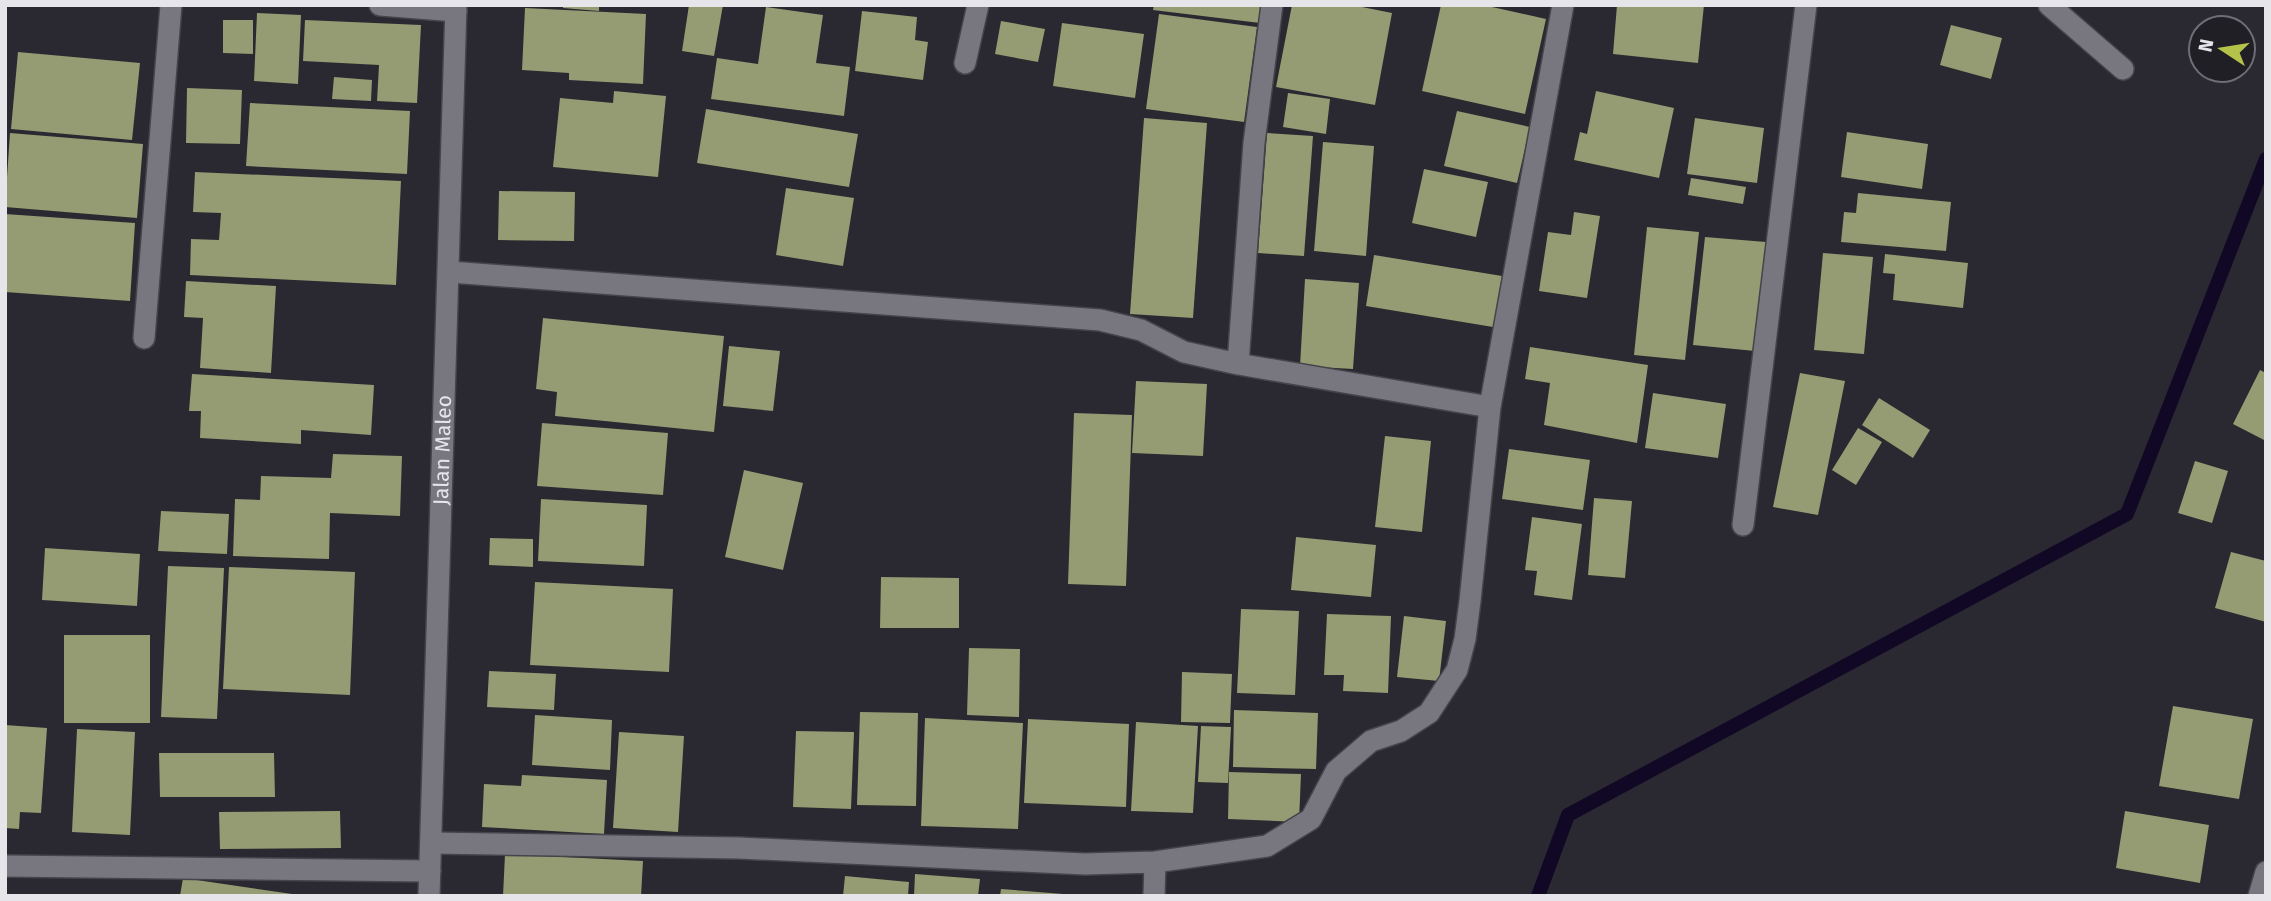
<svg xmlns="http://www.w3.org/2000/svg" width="2271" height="901" font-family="'Fira Sans',sans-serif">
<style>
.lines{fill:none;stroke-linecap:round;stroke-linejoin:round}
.stream{stroke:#110826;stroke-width:14}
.building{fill:#959b72}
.street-casing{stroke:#45444a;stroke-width:24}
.secondary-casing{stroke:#45444a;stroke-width:24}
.street{stroke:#787780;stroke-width:21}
.secondary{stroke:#787780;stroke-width:21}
.labels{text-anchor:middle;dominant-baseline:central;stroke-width:7;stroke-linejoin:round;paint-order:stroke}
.street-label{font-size:21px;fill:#e6e5ea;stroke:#201f26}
</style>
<rect width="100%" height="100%" fill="#2a2830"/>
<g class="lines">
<!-- stream -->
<path class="stream" d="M1538,896l30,-81 559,-301 139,-355"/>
</g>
<!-- building -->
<path class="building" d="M563,5h36v6l-36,-3z
M689,5h34l-9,51 -32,-5z
M1154,5h108l-2,18 -107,-13z
M1292,5h60l40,8 -17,92 -99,-18z
M1441,5h42l63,14 -21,95 -103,-23z
M1617,5h87l-6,58 -85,-9z
M766,7l57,8 -7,48 34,4 -6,49 -133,-17 6,-41 41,6z
M525,8l121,6 -3,70 -74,-4v-7l-47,-3z
M862,11l55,6 -2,23 13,2 -5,38 -68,-9z
M257,13l44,2 -3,69 -44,-3z
M1159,14l98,13 -13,95 -98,-13z
M223,20h30v34l-30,-1z
M305,20l116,5 -4,78 -40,-2 2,-36 -76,-4z
M1001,21l44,8 -7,33 -43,-8z
M1062,23l82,11 -9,64 -82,-12z
M1951,25l51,13 -11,41 -51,-14z
M18,52l122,11 -8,77 -121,-11z
M334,77l38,3 -1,21 -39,-2z
M187,88l55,2 -2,54 -54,-1z
M614,91l52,5 -8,81 -105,-10 7,-69 53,5z
M1596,91l78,17 -15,70 -85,-18 6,-28 7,2z
M1288,93l42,6 -4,35 -43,-7z
M250,103l160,8 -3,63 -161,-8z
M706,109l152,25 -9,53 -152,-24z
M1457,111l73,16 -13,56 -73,-17z
M1144,118l63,5 -14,195 -63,-4z
M1695,118l69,10 -7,55 -70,-9z
M1847,132l81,12 -6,45 -81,-12z
M10,133l133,11 -6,74 -132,-11z
M1267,133l46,3 -9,120 -46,-3z
M1323,142l51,4 -8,110 -52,-5z
M1424,169l64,13 -12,55 -64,-14z
M195,172l206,9 -5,104 -206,-10 1,-36 28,1 2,-27 -28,-1z
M1691,178l55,9 -3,17 -55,-9z
M786,188l68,10 -11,68 -67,-11z
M499,191l76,1 -1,49 -76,-1z
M1858,193l93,9 -5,49 -105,-9 3,-30 12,1z
M1574,212l26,4 -13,82 -48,-7 9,-59 23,3z
M5,214l130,9 -5,78 -125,-9z
M1647,227l52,5 -14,128 -51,-5z
M1705,237l61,5 -11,109 -62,-6z
M1823,253l50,4 -9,97 -50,-4z
M1885,254l83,9 -5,45 -70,-8 2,-26 -12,-1z
M1374,255l128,21 -9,51 -127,-21z
M1305,279l54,4 -6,86 -53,-3z
M186,281l90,5 -5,87 -71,-5 3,-50 -19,-1z
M543,318l181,18 -10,96 -159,-16 2,-24 -21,-3z
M729,346l51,5 -7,60 -50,-5z
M1530,347l118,18 -11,78 -93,-18 6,-42 -25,-4z
M2260,370l6,3v68l-33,-17z
M1800,373l45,8 -27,134 -45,-8z
M192,374l182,11 -3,50 -70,-5v14l-101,-6 1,-27h-12z
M1136,381l71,3 -4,72 -71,-3z
M1653,393l73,11 -8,54 -73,-10z
M1879,398l51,32 -17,28 -51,-33z
M1074,413l58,2 -6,171 -58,-2z
M542,423l126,10 -5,62 -126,-9z
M1858,428l24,14 -26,43 -24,-15z
M1385,436l46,5 -9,91 -47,-5z
M1509,449l81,11 -7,50 -81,-11z
M333,454l69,2 -2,60 -70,-3 -1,46 -96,-3 2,-57 25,1 1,-24 70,2z
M2195,461l33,10 -16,52 -34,-10z
M744,470l59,13 -20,87 -58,-13z
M1594,498l38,3 -7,77 -37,-3z
M541,499l106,6 -3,61 -106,-5z
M161,511l68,3 -2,40 -69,-3z
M1532,517l50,7 -10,76 -38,-5 3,-24 -12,-1z
M1296,537l80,8 -5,52 -80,-7z
M490,538l43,1v28l-44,-2z
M45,548l95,6 -3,52 -95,-6z
M2231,552l35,9v61l-51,-14z
M168,566l56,2 -7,151 -56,-2z
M229,567l126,5 -5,123 -127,-6z
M881,577l78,1v50h-79z
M535,582l138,7 -4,83 -139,-7z
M1241,609l58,2 -4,84 -58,-2z
M1327,614l64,2 -3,77 -45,-2 1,-16h-20z
M1404,616l42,5 -7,60 -42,-4z
M64,635h86v88h-86z
M969,648l51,1 -1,68 -52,-2z
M489,671l67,3 -2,36 -67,-3z
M1182,672l50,2 -2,49 -49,-1z
M2173,706l80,13 -14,80 -80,-13z
M1234,710l84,3 -2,56 -83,-2z
M860,712l58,1 -2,93 -59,-1z
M535,715l77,5 -2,50 -78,-5z
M925,718l98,5 -5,106 -97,-3z
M1028,719l101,5 -3,83 -102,-4z
M1136,722l62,4 -5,87 -62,-2z
M5,725l42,3 -6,85 -21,-1 -1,17 -14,-1z
M1201,726l30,1 -3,56 -30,-1z
M77,729l58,3 -5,103 -58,-3z
M796,731l58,1 -3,77 -58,-2z
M619,732l65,4 -6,96 -65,-4z
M159,753h115l1,44h-115z
M1229,772l72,2 -2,48 -71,-3z
M522,775l85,5 -3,54 -122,-7 2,-43 37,2z
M340,811l1,37 -121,1 -1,-37z
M2125,811l84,14 -9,58 -84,-15z
M505,854l138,7 -2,35h-138z
M915,874l65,5 -2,17h-64z
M845,876l64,6 -1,14h-65z
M183,878l109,16v2h-112z
M1001,889l62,5v2h-63z"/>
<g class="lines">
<defs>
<path id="street" d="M380,5l76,6
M2049,5l74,64
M965,63l13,-58
M450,272l650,48 41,10 43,22 54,12 252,43
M144,338l27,-333
M1238,364l16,-221 18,-138
M1743,525l63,-520
M432,843l307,5 346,16 70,-2 112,-16 44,-27 25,-48 35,-30 30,-10 28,-18 28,-43 8,-31 5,-38 20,-194 73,-402
M5,866l425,5
M1154,896l1,-34
M2259,896l7,-24"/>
<g id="secondary">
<path id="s1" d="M429,896l27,-891"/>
</g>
</defs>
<!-- street casing -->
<use href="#street" class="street-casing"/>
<!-- secondary casing -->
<use href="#secondary" class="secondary-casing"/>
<!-- street -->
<use href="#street" class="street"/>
<!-- secondary -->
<use href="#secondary" class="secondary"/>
</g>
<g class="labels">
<!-- street labels -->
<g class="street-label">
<text stroke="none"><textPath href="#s1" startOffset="446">Jalan Maleo</textPath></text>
</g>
</g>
<!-- border -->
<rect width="2271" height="901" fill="none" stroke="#e6e5ea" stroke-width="14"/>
<!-- north arrow -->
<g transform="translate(2222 49) rotate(282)"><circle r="33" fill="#201f26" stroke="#6f6e74" stroke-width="2"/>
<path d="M0-5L12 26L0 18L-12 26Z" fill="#b5c249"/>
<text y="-10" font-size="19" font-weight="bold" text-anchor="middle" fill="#e6e5ea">N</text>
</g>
</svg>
